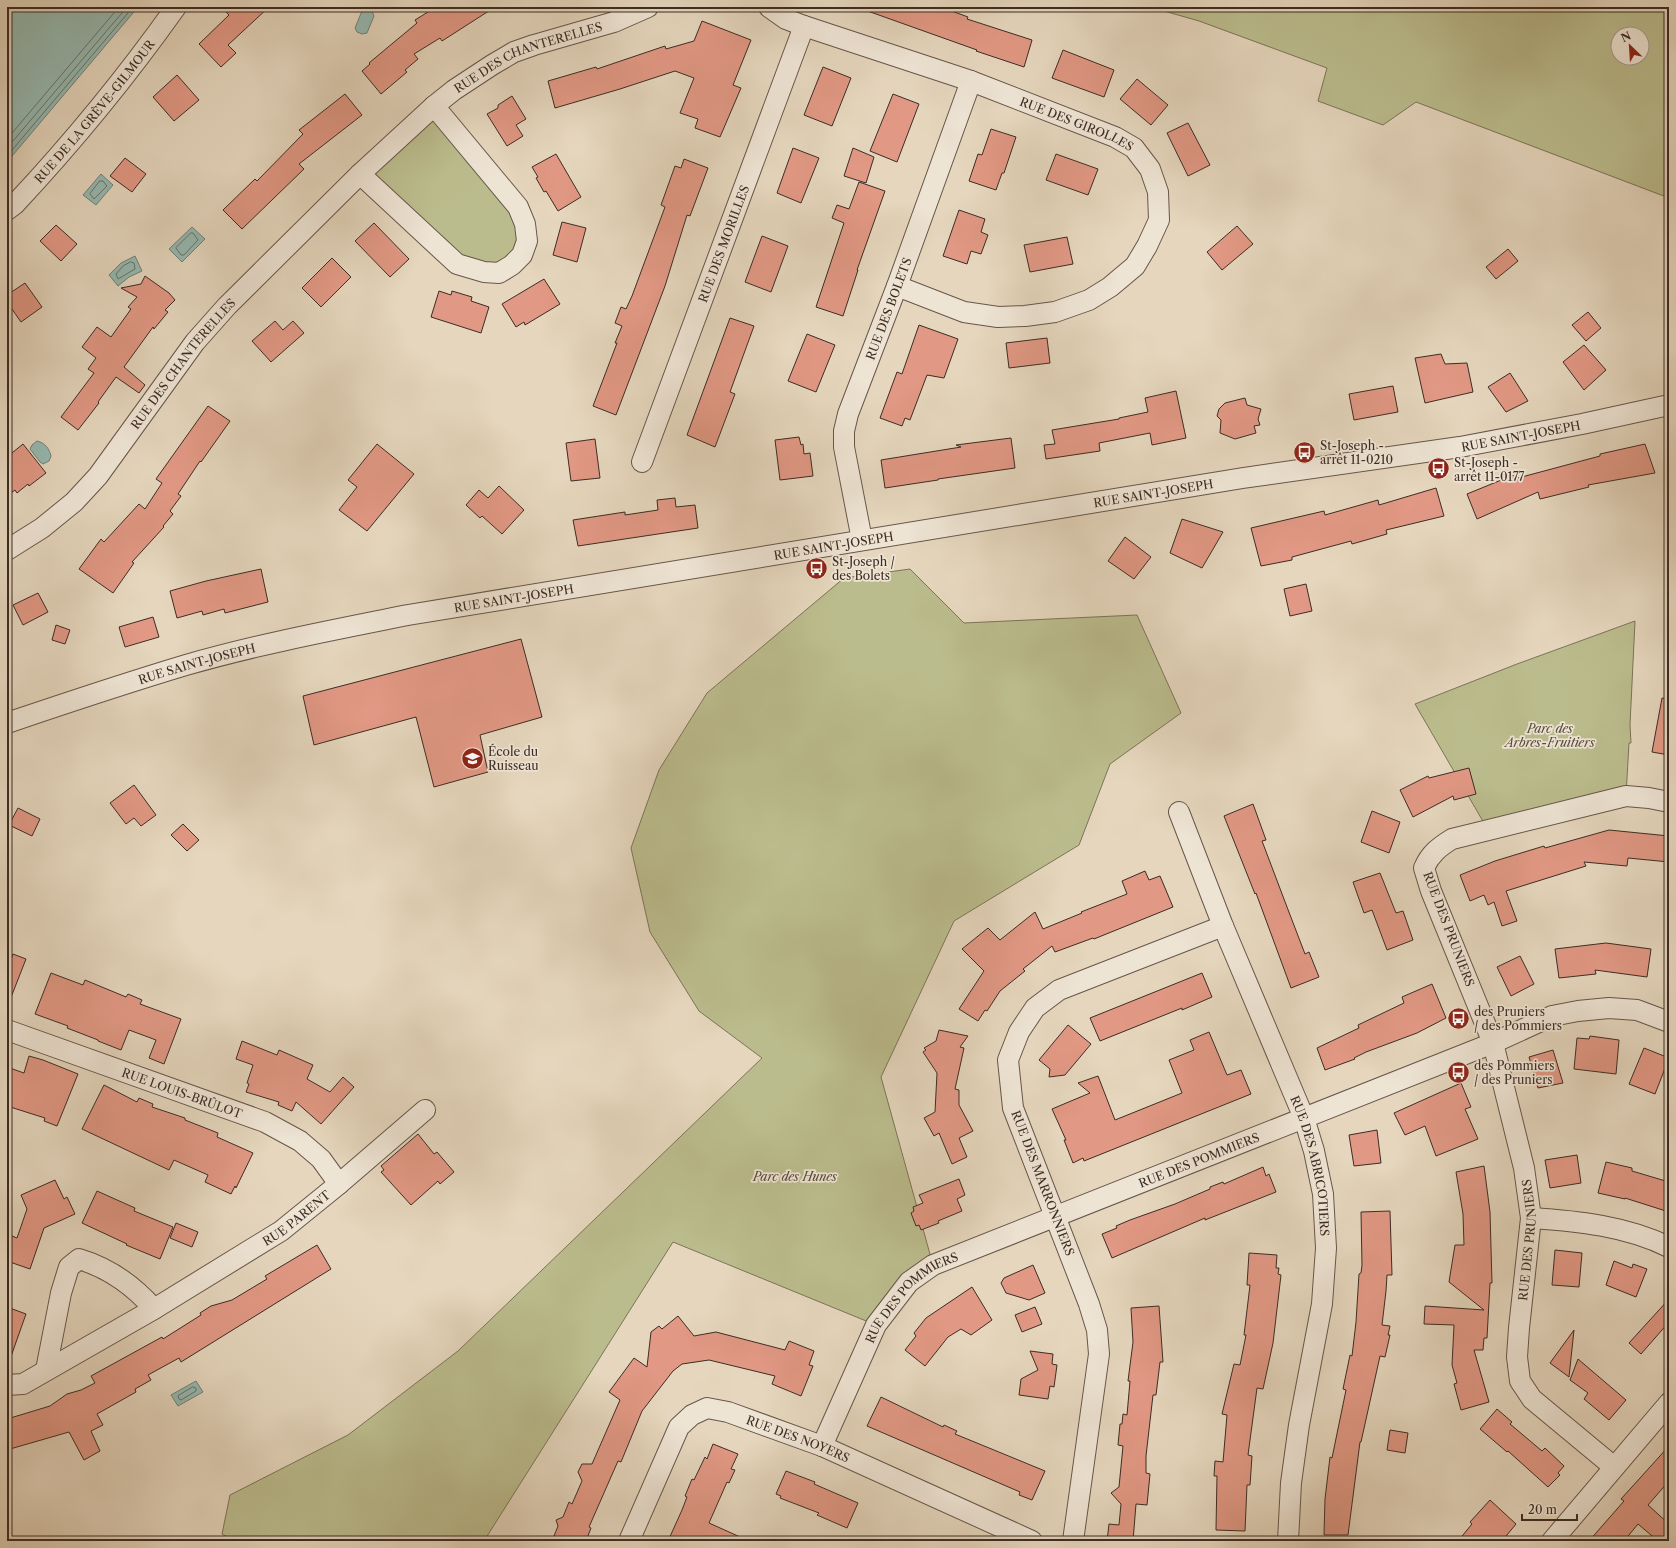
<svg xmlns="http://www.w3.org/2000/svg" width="1676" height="1548" font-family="'Libre Caslon Text',serif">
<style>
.green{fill:#bbbc8d;stroke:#7c7458;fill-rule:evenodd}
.water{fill:#96b9b1;stroke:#728179}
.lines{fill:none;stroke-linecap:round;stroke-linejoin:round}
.shore{stroke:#6a726a;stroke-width:1}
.building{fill:#e19884;stroke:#3d2c24}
.minor-casing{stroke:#67564a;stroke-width:22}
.minor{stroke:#eee4d4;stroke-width:20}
.labels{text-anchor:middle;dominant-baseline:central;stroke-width:3.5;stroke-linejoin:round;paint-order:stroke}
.street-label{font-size:12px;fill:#3d2c24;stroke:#eee4d4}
.poi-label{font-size:12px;fill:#3d2c24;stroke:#eee4d4;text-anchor:start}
.park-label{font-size:12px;font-style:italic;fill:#564939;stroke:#eee4d4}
</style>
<rect width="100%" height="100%" fill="#e5d6bd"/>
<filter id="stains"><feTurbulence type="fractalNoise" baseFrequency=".005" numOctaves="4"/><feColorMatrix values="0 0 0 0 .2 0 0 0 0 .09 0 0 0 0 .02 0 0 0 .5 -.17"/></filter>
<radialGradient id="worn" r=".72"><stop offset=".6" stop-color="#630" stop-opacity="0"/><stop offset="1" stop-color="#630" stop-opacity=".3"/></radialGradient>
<!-- green -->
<path class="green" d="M1150,7h519v191l-253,-96 -33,23 -65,-24 9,-33 -128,-47zM1618,34h24v24h-24z
M434,106l91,118 -13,41 -41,4 -111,-95z
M910,569l54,54 173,-8 44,98 -71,51 -31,81 -125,76 -73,156 52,188 -57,60 -203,-83 -189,299h-250l-12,-7 8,-39 118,-60 110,-84 304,-293 -63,-47 -49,-79 -19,-84 28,-78 48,-77 137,-115z
M1635,621l-5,104 1,18h-2l-3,53 -138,34 -73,-126 102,-40z"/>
<!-- water -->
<path class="water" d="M7,7h131l-131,155z
M367,9l5,2 2,5 -7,17 -5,1 -5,-2 -2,-4 7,-17z
M101,174l12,11 -17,20 -13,-10z
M192,227l13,12 -23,23 -13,-13z
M135,256l7,15 -13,6 -11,9 -9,-11 12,-12z
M37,441c8,2 12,7 14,15l-2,5 -6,3 -3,-2 -10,-13 2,-4z
M196,1381l7,11 -25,14 -7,-11z"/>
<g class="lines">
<!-- shore -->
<path class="shore" d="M7,139l112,-132
M7,148l120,-141
M7,156l126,-149
M100,181h3l4,5 -13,13 -4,-5z
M191,233h2l5,7 -14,15h-3l-5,-7z
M131,262l3,1 1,6 -17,10 -2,-5 7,-8z
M193,1387l3,1v3l-15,9 -2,-1 -1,-3z"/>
</g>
<!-- building -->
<path class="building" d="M221,7h48l-41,38 8,8 -15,14 -22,-23 30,-29z
M436,7h59l-53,34 -2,-3 -26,16 4,5 -13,11 2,2 -26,22 -19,-23 8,-7 -1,-1 48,-40 -2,-3z
M862,7h88l-1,3 19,7 -1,2 65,21 -8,27 -48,-16 1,-1 -115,-41z
M702,21l49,19 -18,45 8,3 -21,49 -25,-9 3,-9 -18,-6 14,-35 -19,-7 -55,18 -65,19 -7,-27 48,-14 1,2 68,-23 1,3 28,-8z
M1063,50l51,20 -10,27 -52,-19z
M823,67l28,11 -19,48 -28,-11z
M177,75l22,25 -25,21 -21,-24z
M1137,79l31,26 -17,20 -31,-26z
M345,94l17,21 -63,49 5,5 -62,60 -19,-19 32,-31 2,2 46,-47 -4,-4z
M893,94l26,10 -22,58 -27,-11z
M512,96l14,23 -10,6 7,11 -16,10 -20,-32 11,-6v-3z
M1188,123l22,42 -22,11 -21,-43z
M991,129l25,8 -12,36h-2l-6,17 -27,-9 9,-27 4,1z
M793,148l26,10 -18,45 -24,-10z
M853,148l21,9 -8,26 -22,-7z
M556,154l25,43 -23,14 -12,-20 -2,1 -8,-14 2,-1 -6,-10z
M1056,154l42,15 -10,26 -42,-15z
M125,158l21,16 -14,18 -22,-16z
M684,159l24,9 -18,48 -3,-1 -22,71 -49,129 -23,-9 24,-63h-2l7,-17 -7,-3 6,-16 5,2 6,-13 33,-89 -4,-2 14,-39 6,2z
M859,182l26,9 -28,79h1l-15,46 -27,-9 28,-84 -12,-5 5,-13 12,4z
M959,210l26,9 -4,13 7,3 -7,19 -10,-3 -4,13 -24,-8z
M562,222l24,6 -9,34 -24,-7z
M374,223l35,36 -19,18 -35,-36z
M56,225l21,19 -16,17 -21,-20z
M1237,226l16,18 -31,26 -15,-18z
M762,236l26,10 -17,46 -26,-10z
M1067,237l6,27 -43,8 -6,-27z
M1508,249l10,12 -22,18 -10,-12z
M332,258l19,19 -30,30 -19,-19z
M145,276l24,17 6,7 -10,10 3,2 -14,17 -1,-2 -29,40 21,18 -6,8 -23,-16 -18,25 1,1 -21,27 -17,-13 33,-44 -6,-4 8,-11 -14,-11 15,-20 14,10 20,-28 -3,-2 9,-10 -16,-9 20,-4z
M544,279l16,25 -35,21 -1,-3 -8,5 -14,-23z
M25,283l17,24 -21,15 -14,-20v-7z
M439,291l12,4 1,-4 20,6 -1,4 18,6 -8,26 -50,-16z
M1588,312l13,16 -15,13 -14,-16z
M730,318l24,8 -24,66 5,2 -20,53 -28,-12z
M275,321l8,9 10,-9 11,12 -33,29 -19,-21z
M919,325l39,14 -14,39 -17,-3 -17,45 -5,-2 -3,8 -22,-8 17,-46 5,2z
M807,334l28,11 -19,47 -28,-11z
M1047,338l3,25 -41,5 -3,-25z
M1584,345l22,25 -22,20 -21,-28z
M1441,354l4,10 22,-1 6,29 -48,11 -10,-45z
M1510,373l18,28 -22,11 -18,-25z
M1393,386l5,26 -44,8 -5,-26z
M1176,391l10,47 -34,7 -2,-12 -51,10 1,8 -54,8 -2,-14 11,-1 -3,-14 67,-11v-1l29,-6 -3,-14z
M1245,398l2,7 14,4 -3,10 2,6 -6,1 2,7 -21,6 -15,-6 1,-13 -4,-4 2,-7 6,-6z
M208,406l22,15 -29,41 -1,-1 -22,33 3,2 -11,15 3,3 -10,12 1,1 -32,35 2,1 -21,30 -34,-24 22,-30 3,3 35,-38 6,5 17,-26 -6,-4z
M799,437l2,8 2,-1 1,10 6,-1 3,23 -33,4 -5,-40z
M1011,438l4,30 -77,11v1l-53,8 -4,-28 80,-13 -5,-2z
M595,439l5,39 -29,3 -5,-38z
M23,444l23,29 -17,13 -1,-2 -11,9 -2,-3 -8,6v-39z
M377,444l37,30 -47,57 -28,-21 18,-23 -9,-7z
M1645,444l10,29 -67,12 1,2 -49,12 -2,-7 -61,27 -10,-25 49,-20 2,4 82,-22v-2z
M499,486l25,24 -22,24 -20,-18 -2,2 -14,-13 13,-15 9,8z
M1436,488l8,28 -58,14 1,4 -35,10 -1,-3 -59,16v3l-31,6 -10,-38 73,-17 1,4 53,-15 1,5z
M675,498l1,9 19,-2 3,23 -120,18 -5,-26 52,-8v3l33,-5 -1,-10z
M1182,519l41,13 -21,36 -32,-15z
M1125,537l26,20 -17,22 -26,-18z
M261,569l7,33 -43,11 -1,-4 -21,6 -1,-4 -25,7 -7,-27 36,-10z
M1306,584l6,27 -22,5 -6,-27z
M38,593l10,19 -25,13 -10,-20z
M153,617l6,20 -34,10 -6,-20z
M56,625l14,5 -5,14 -13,-4z
M521,639l21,78 -62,18 8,37 -54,15 -18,-70 -102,28 -11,-49z
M1662,698l7,1v56l-17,-3z
M1469,768l7,26 -22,6 -1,-4 -40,21 -13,-27 28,-14 1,2z
M134,785l22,30 -15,11 -7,-8 -8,6 -16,-21z
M1253,804l13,36 -4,1 25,66 18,47 4,-2 10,25 -28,11 -35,-95 -1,1 -31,-78z
M18,808l22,11 -8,17 -23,-11z
M1372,811l28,11 -11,31 -28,-11z
M183,824l16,16 -12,11 -16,-16z
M1609,830l60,6v26l-41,-4 -1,8 -43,-4 2,4 -80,25 11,30 -15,5 -8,-24 -6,3 -4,-10 -14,6 -10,-26 35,-14 49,-15 1,2z
M1145,871l4,9 11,-4 13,31 -79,32 -1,-1 -38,14 -3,-6 -29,23 2,2 -25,20 -13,20 -2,-1 -7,11 -19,-12 25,-38 -22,-22 26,-21 12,12 35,-28 8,17 39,-16 -1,-1 46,-18 -5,-13z
M1380,873l16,40 7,-2 10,29 -26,10 -15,-40 -8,3 -11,-31z
M1606,943l45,6 -4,28 -52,-7 1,4 -37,4 -4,-29z
M13,954l13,5 -18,46 -1,-35z
M1520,956l14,28 -23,12 -14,-29z
M51,973l32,12 2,-5 41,17 2,-3 14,6 -2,4 41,15 -17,45 -15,-6 7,-18 -27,-10 -8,20 -23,-9v-1l-31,-12 1,-2 -33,-12z
M1202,973l10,24 -30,13v-2l-82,33 -10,-23z
M1432,984l14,34 -29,15 -51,19 -12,6 1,1 -30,11 -8,-22 42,-20 -1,-3 46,-22 -2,-6z
M1068,1025l23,19 -26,31 -16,2 1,-8 -11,-9z
M939,1030l29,6 -8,11 4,1 -9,41 4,1v15l14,26 -14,7 8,19 -15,7 -13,-31 -5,3 -10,-18 11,-6 2,-39 -14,-21 3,-2 -2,-2 12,-7z
M1209,1032l18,43 14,-5 10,24 -167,67 -1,-3 -10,5 -9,-23h2l-14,-31 38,-16 -12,-10 20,-7 17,44 67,-27 -13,-33 25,-10 -4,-10z
M1590,1036l29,4 -3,34 -42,-5 3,-31 12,1z
M242,1041l35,14 2,-5 34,15 -6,14 23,13 13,-15 11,10 -33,37 -25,-22 -4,9 -14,-6 1,-3 -33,-10 3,-8 -2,-1 6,-18 -17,-6z
M1644,1048l25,10 -14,36 -26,-10z
M1553,1050l10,33 -25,5 -9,-31z
M29,1056l14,4 35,14 -21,52 -13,-5 1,-3 -38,-12v-39l17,6z
M1461,1083l10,24 -6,2 13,30 -42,17 -11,-30 -20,9 -11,-22z
M104,1085l33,17 2,-4 14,6 -1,3 33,11v2l33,13 -1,4 36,16 -17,35 -1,-2 -4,8 -26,-12 3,-7 -34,-15 -5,10 -87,-41z
M1377,1130l4,33 -27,3 -5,-31z
M418,1134l16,20 3,-2 17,20 -14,12 -2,-3 -27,24 -30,-33 3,-2 -3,-4z
M1577,1155l4,28 -31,5 -5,-28z
M1606,1162l26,6v3l37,11v30l-44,-14v1l-27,-6z
M1484,1166l6,46 2,71h-2l-3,55h-3l-1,12h-9l15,52 -28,8 -7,-26 3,-1 -5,-18 2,-40 -30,-1 1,-18 59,4 -35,-28 6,-37h9l-1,-31 -7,-42z
M1263,1167l3,9 3,-2 7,18 -71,28v-2l-93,40 -10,-24 15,-6 -1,-2 14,-6 45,-16 35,-15v-2l13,-5 1,2z
M959,1179l6,16 -8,4 5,12 -24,10 1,2 -18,7 -2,-5 -3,1 -5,-13 3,-2 -1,-4 10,-4 -4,-8z
M55,1180l9,19 3,-2 8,17 -31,14 -14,41 -23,-8v-27l10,4 10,-29 -6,-14z
M97,1191l38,17 -1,3 39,16 -13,32 -34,-14 1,-1 -45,-21z
M1390,1211l2,64h-5l-1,16 -4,34 8,1 -2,9h2l-5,22 -5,-1 -19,86h-1l-12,93h-24l1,-36 5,-42 2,1 14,-68 -3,-1 7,-34 2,1 4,-34 3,-48 2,-1 1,-8 -1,-53z
M176,1223l22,9 -6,15 -22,-9z
M317,1245l14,24 -150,93 -2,-4 -31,17 3,5 -16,9 1,3 -39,22 6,11 -12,6 9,20 -16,9 -15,-28 -59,17 -3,-11v-19l43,-13 17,-12 14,-4 14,-7 -4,-7 71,-39 1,2 38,-24 -1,-2 11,-7 21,-6 35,-21 -2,-3z
M1555,1250l27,3 -3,34 -27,-2z
M1249,1253l28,2 -1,13h3l-1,6 3,1 -8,68 -10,46 -6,-1 -9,67 4,1 -2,29h-3l-2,46 -29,-1 1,-54h-3l1,-15 8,1 4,-47 -5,-1 12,-50 6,1 6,-30h-2l6,-50h-3z
M1614,1261l18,7 1,-4 14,5 -11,28 -30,-12z
M1033,1265l12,28 -16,7 -23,-7 -5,-10 3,-5z
M972,1287l20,33 -21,15 -10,-6 -13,8 -23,29 -20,-16 11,-14 -2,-3 12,-15z
M1669,1299v23l-28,32 -12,-11z
M1159,1306l4,56h-3l-4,33h-3l-7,61v17l4,1 -3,31 -11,-1 -3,37h-26l2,-17 10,1 2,-21 -10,-11 8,-6 4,-41 -5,-1 2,-21h2l1,-10 4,1 3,-34h-2l5,-39 -2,-34z
M7,1307l19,7 -17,48h-2z
M1035,1307l7,17 -20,8 -7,-17z
M678,1316l16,20 22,-4 69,18 4,-9 25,10 -5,14 4,1 -12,30 -29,-12 3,-8 -66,-16 -27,4 -9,7 -31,40 -21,51 -3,-1 -29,66 2,1 -5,13h-20l-12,-5 4,-10 -2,-6 7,-3 6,-15 3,2 10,-23 -4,-9 4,-8h10l28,-64 -11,-8 25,-34 13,9 4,-35 8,-6 3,3z
M1574,1330l-5,47 -19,-14z
M1030,1351l23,3 -1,10 5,1 -3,22 -4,-1 -2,13 -29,-4 2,-16 17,-9z
M1578,1359l48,41 -17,20 -25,-21 4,-6 -18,-13z
M881,1397l62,30 1,-2 13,6 -2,3 90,37 -13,29 -13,-5 1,-3 -153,-66z
M1497,1409l15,13 -2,2 32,27 3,-3 19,18 -6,7 2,2 -12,12 -40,-36 -1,1 -27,-23z
M1390,1430l18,3 -3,20 -18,-3z
M713,1444l25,10 -7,15 4,1 -6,13 -2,-1 -18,41 40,18h-81l14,-31 5,-13 -2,-1 7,-17 2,1 11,-23 2,2z
M1669,1446v35l-21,24 21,19v11l-5,6h-6l-20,-17 -14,17h-35l35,-40 -3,-2z
M786,1471l29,11 -1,2 44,19 -11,25 -30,-13 2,-2 -39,-15 1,-2 -5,-2z
M1490,1500l26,24 -14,17h-44l14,-17 -2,-2z"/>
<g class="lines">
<defs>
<g id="minor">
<path id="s1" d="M769,7l17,12 18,7 167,55 144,56 19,11 16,21 8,23 1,28 -12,26 -12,20 -25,21 -21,13 -34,12 -30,4 -27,1 -34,-5 -67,-26"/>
<path d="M360,174l97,90 27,8 15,1 13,-8 10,-10 5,-14 -2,-17 -7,-17 -84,-101"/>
<path id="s2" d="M7,210l8,-6c58,-62 112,-128 161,-197"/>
<path id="s3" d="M642,462l162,-436"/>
<path id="s4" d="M862,540l-18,-93v-16l4,-17 49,-128 74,-205"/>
<path id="s5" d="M7,550l35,-22 32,-26 24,-26 97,-134 32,-36 133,-132 74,-68 20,-16 38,-25 22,-13 20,-7 80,-23 34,-15"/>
<path id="s6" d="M7,723c59,-20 119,-40 179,-58 73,-21 147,-35 222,-50l835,-137 217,-31 122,-23 87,-19"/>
<path id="s7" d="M1179,812l44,114 81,192 10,33 9,43 3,54 -4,56 -23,121 -8,58 -3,58"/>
<path id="s8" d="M7,1030l258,92 35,19 21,18 18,25"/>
<path d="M1531,1218c47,3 95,8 138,29"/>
<path d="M46,1370l15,-77 8,-26 10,-8c30,9 54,26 75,50"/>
<path id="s9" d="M7,1385l16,-1 131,-75 127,-78 58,-47 86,-74"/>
<path id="s10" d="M822,1446l54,-121 33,-43 24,-17 560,-222 59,-27 26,-5 31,-3 28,2 32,12"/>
<path id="s11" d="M1614,1467l-82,-68 -12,-18 -3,-24 2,-29 12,-110 -7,-50 -31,-125 -62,-152 -7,-23c6,-14 15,-21 28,-29l174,-43 23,2 20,4"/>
<path id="s12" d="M629,1541l50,-114 13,-12 15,-7 21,4 94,34 210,95"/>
<path d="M1073,1541l26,-187 -2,-24 -8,-26 -76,-196 -5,-48 11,-28 16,-24 24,-18 164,-64"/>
<path d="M1552,1541l117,-138"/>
</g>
</defs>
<!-- minor casing -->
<use href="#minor" class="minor-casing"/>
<!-- minor -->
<use href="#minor" class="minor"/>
</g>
<!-- icons -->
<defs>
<symbol id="bus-disc" viewBox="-11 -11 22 22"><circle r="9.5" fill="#8f2418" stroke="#eee4d4"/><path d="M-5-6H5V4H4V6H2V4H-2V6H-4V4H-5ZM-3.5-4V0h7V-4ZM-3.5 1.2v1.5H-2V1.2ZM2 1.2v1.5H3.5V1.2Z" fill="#fff"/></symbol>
<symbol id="school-disc" viewBox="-11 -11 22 22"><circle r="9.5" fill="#8f2418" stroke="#eee4d4"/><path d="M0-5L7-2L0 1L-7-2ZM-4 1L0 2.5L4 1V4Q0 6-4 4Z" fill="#fff"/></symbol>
</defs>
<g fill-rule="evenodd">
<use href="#bus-disc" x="1292" y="440" width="25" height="25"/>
<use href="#bus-disc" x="1426" y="456" width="25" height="25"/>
<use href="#bus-disc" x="804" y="556" width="25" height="25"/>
<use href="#school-disc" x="460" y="746" width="25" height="25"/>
<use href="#bus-disc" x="1446" y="1006" width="25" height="25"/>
<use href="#bus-disc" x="1446" y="1060" width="25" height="25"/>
</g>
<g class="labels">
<!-- street labels -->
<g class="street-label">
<text stroke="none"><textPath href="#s5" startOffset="727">RUE DES CHANTERELLES</textPath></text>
<text stroke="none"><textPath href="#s2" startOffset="132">RUE DE LA GRÈVE-GILMOUR</textPath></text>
<text stroke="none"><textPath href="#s1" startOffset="330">RUE DES GIROLLES</textPath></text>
<text stroke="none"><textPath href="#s3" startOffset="233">RUE DES MORILLES</textPath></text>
<text stroke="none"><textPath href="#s4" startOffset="241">RUE DES BOLETS</textPath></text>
<text stroke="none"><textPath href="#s5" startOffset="259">RUE DES CHANTERELLES</textPath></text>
<text stroke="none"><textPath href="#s6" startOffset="1543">RUE SAINT-JOSEPH</textPath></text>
<text stroke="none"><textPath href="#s6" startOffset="1171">RUE SAINT-JOSEPH</textPath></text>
<text stroke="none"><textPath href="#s6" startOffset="847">RUE SAINT-JOSEPH</textPath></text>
<text stroke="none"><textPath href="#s6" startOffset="523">RUE SAINT-JOSEPH</textPath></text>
<text stroke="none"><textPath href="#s6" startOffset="199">RUE SAINT-JOSEPH</textPath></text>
<text transform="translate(1449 929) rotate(69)">RUE DES PRUNIERS</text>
<text stroke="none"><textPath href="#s8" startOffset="186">RUE LOUIS-BRÛLOT</textPath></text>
<text stroke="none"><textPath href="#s10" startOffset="502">RUE DES POMMIERS</textPath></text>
<text stroke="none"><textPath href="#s7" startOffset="379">RUE DES ABRICOTIERS</textPath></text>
<text transform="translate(1043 1183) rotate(69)">RUE DES MARRONNIERS</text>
<text stroke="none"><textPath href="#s9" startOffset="336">RUE PARENT</textPath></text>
<text stroke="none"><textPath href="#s11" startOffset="270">RUE DES PRUNIERS</textPath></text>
<text stroke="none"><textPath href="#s10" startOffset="178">RUE DES POMMIERS</textPath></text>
<text stroke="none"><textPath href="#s12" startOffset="255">RUE DES NOYERS</textPath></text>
</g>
<!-- poi labels -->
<g class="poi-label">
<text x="1320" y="445">St-Joseph -<tspan x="1320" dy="14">arrêt 11-0210</tspan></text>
<text x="1454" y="462">St-Joseph -<tspan x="1454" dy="14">arrêt 11-0177</tspan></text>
<text x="832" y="561">St-Joseph /<tspan x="832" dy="14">des Bolets</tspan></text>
<text x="488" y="751">École du<tspan x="488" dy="14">Ruisseau</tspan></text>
<text x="1474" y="1011">des Pruniers<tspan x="1474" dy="14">/ des Pommiers</tspan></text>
<text x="1474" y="1065">des Pommiers<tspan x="1474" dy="14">/ des Pruniers</tspan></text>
</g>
<!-- park labels -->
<g class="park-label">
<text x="1550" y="728">Parc des<tspan x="1550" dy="14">Arbres-Fruitiers</tspan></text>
<text x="795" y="1176">Parc des Hunes</text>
</g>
</g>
<!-- margin -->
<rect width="1676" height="1548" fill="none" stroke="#e5d6bd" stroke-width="24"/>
<rect x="8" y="8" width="1660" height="1532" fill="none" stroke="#3d2c24" stroke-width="2"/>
<rect x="12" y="12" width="1652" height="1524" fill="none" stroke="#3d2c24"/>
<!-- north arrow -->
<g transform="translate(1630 46) rotate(335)"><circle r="19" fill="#eee4d4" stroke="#a79a8e"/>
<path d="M0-3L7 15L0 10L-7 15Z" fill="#8f2418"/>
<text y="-6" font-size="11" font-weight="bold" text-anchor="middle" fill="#3d2c24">N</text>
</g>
<!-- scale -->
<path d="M1522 1514v6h55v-6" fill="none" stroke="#3d2c24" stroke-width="2"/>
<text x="1528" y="1514" font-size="12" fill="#3d2c24" stroke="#eee4d4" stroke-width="3" paint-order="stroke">20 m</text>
<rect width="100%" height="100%" filter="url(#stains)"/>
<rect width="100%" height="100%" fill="url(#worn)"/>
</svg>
